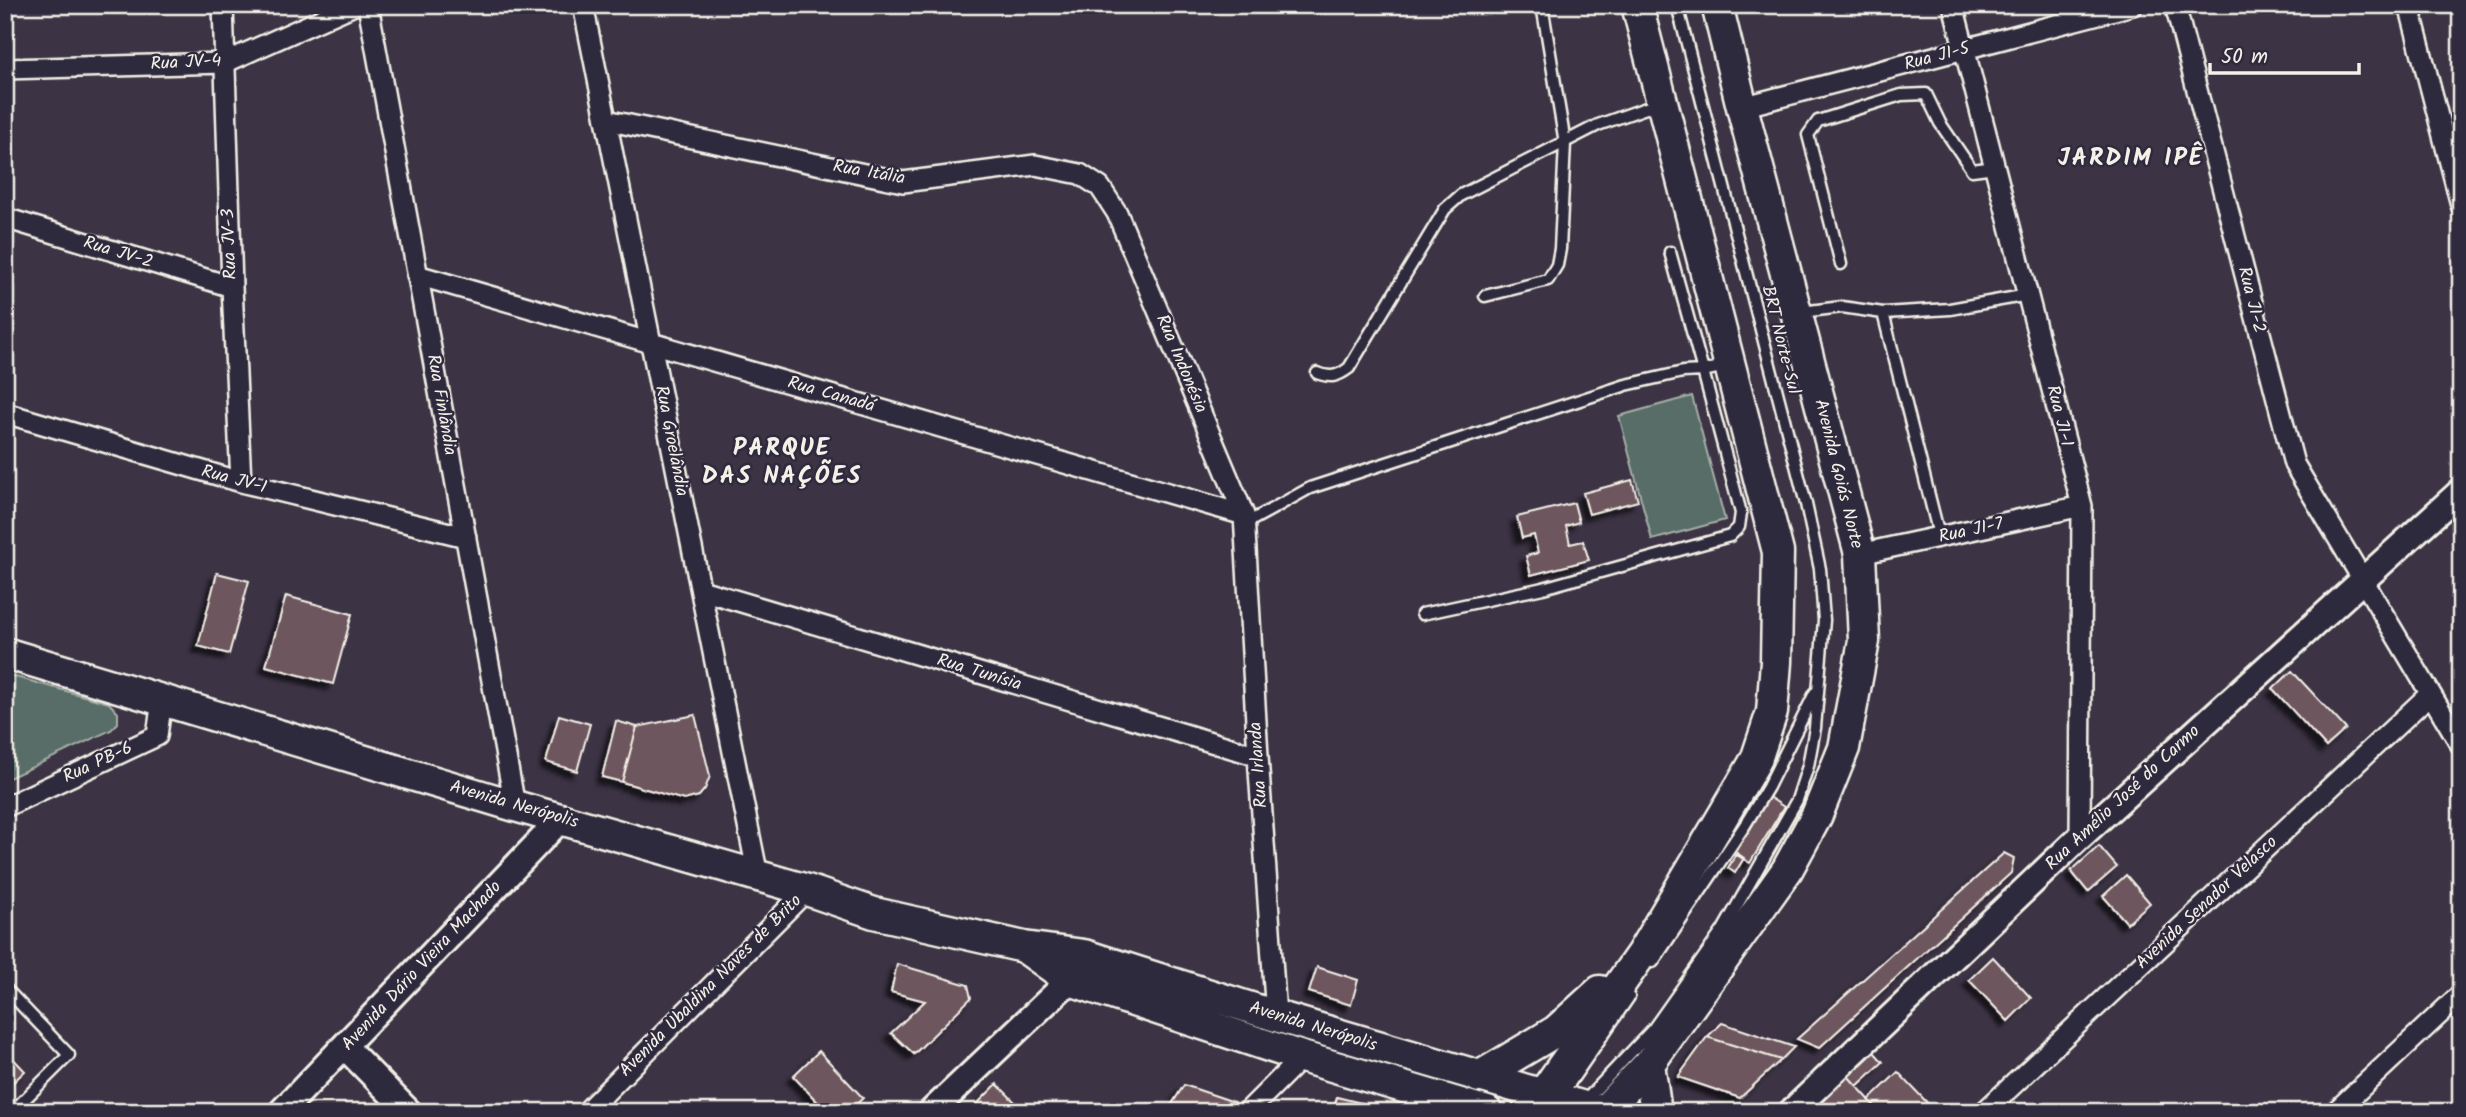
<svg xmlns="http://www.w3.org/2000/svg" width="2466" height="1117" font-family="Kalam,sans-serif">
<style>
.green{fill:#596d67;stroke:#a6afa8;stroke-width:2}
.building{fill:#6e575e;stroke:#f4f1e8;stroke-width:2;filter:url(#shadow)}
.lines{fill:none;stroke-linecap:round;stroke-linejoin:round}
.service-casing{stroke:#f4f1e8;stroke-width:15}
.minor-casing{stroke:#f4f1e8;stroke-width:24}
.tertiary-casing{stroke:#f4f1e8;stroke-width:30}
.secondary-casing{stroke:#f4f1e8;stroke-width:33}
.primary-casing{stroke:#f4f1e8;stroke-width:35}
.service{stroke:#2f2a3d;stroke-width:10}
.minor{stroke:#2f2a3d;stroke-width:19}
.tertiary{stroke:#2f2a3d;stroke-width:24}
.secondary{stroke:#2f2a3d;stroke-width:28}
.primary{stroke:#2f2a3d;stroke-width:30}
.labels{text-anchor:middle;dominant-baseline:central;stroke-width:5;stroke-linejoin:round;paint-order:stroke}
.street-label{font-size:18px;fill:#f4f1e8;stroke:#2f2a3d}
.district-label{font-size:24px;font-weight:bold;letter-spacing:2px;fill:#f4f1e8;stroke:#2f2a3d}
</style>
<defs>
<filter id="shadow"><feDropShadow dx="-6" dy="6" stdDeviation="2" flood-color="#0009"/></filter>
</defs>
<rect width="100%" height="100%" fill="#3c3344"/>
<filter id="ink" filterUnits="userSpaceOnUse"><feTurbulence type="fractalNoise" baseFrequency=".0143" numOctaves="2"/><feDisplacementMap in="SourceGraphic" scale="14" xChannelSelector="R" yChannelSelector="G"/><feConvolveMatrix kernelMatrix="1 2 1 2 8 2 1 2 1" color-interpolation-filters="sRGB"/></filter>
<g filter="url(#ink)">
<!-- green -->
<path class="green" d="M1692,396l33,124 -73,20 -33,-124z
M5,674l104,29 9,10v10l-7,7 -106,50z"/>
<!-- building -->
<path class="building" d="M1632,480l6,21 -49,13 -6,-21z
M1574,503l5,19 -13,4 4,18 13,-3 6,19 -58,15 -5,-19 12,-3 -4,-18 -12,3 -5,-21z
M217,573l32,8 -20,73 -31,-8z
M286,596l66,18 -19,70 -67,-18z
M2292,671l54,58 -20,18 -53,-58z
M559,715l31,9 -13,47 -31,-9z
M695,715l15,61 -5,13 -6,7 -15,4 -62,-18 15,-55z
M616,721l21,6 -15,55 -20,-5z
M1764,794l20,13 -34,56 -20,-12z
M2099,846l18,21 -29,25 -17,-21z
M1737,853l7,5 -9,15 -7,-5z
M2004,853l10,5 -3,15 -192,175 -22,-9z
M2126,875l24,28 -23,20 -24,-27z
M1993,957l38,41 -23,23 -39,-41z
M897,964l71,21 3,13 -57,56 -23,-21 34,-32 -34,-9z
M1317,967l41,13 -7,25 -42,-13z
M1722,1023l72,24 -13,13 -74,-23z
M1707,1037l74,23 -41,38 -62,-21z
M5,1050l20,21 -20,19z
M819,1051l44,47 -15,14h-21l-34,-36z
M1873,1051l10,11 -26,24 -10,-11z
M1898,1072l38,40h-56l-11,-12z
M1847,1075l27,30 -7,7h-61z
M997,1084l28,28h-56z
M1184,1085l50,17 -11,10h-56z
M1337,1097l32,8 -2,7h-34z
M1149,1104l8,8h-41z"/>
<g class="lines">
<defs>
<path id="service" d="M1670,252l33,119 22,-5
M1841,264l-33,-129 10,-14 83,-26 25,-1 14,29 32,47 23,-3
M1485,296l63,-16 9,-15 3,-16 5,-106 -23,-138
M1801,312l41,-5 41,6 67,-4 78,-14
M1883,313l57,226
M1317,373c14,5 20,4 32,-5l96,-159 16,-14 137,-70 62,-22
M1245,524l65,-36 316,-103 57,-13 20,-1 38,142 -2,14 -9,9 -187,52 -121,26
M1653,962l92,-137 23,-38 47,-94
M5,988l64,67 -57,57
M1560,1097l69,-100
M1585,1101l68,-72 70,-99 74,-130 11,-34 7,-38 9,-108 -4,-51 -14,-65 -129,-499"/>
<path id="minor" d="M223,5l9,282 9,195
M368,5l147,801
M583,5l175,871
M1953,5l129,501 -2,331
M2175,5l119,459 167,281
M2409,5l52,200
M5,69l219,-6 130,-58
M1742,107l391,-102
M606,120l297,62 132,-17 45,9 20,13 17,26 127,302 14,241 18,260
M5,218l227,69
M417,275l827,240
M5,413l236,69 225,55
M1860,554l222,-48
M701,590l557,166
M5,807l152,-71 5,-37
M586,1112l221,-222
M1247,1112l55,-55
M1984,1112l446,-418
M2335,1112l126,-118"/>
<path id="tertiary" d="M345,1047l64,65
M281,1112l280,-293
M931,1112l139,-132 8,-15
M1791,1112l289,-275 381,-346"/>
<path id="secondary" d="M1527,1112l16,-18"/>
<path id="primary" d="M5,653l510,153 292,84 67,23 150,34 60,8 192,61 325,96
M1028,950l42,30 232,77 185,55
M1649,1064l7,48
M1479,1077l77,-46 44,-40
M1543,1094l99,-141 114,-193 16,-48 4,-50 2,-110 -141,-547
M1603,1112l46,-48 138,-194 30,-55 27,-67 20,-107 -4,-87 -118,-447 -25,-102"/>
</defs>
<!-- service casing -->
<use href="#service" class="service-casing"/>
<!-- minor casing -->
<use href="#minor" class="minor-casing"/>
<!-- tertiary casing -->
<use href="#tertiary" class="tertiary-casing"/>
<!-- secondary casing -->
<use href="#secondary" class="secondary-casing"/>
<!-- primary casing -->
<use href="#primary" class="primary-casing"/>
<!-- service -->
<use href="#service" class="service"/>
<!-- minor -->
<use href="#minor" class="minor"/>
<!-- tertiary -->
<use href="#tertiary" class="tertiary"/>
<!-- secondary -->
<use href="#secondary" class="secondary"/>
<!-- primary -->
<use href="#primary" class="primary"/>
</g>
</g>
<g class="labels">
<!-- street labels -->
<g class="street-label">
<text transform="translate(1937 57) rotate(-15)">Rua JI-5</text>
<text transform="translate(186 63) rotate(-3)">Rua JV-4</text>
<text transform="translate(869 173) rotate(10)">Rua Itália</text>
<text transform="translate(230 244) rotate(-92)">Rua JV-3</text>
<text transform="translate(118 253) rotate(17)">Rua JV-2</text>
<text transform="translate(2251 300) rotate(76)">Rua JI-2</text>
<text transform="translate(1780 340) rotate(76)">BRT Norte-Sul</text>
<text transform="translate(1181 364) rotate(67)">Rua Indonésia</text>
<text transform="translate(831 395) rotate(16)">Rua Canadá</text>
<text transform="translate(441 405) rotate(80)">Rua Finlândia</text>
<text transform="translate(2059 416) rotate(76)">Rua JI-1</text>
<text transform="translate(671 441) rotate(79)">Rua Groelândia</text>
<text transform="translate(1838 474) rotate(76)">Avenida Goiás Norte</text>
<text transform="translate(234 480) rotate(15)">Rua JV-1</text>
<text transform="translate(1971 531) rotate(-12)">Rua JI-7</text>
<text transform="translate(979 673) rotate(17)">Rua Tunísia</text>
<text transform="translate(98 763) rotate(-25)">Rua PB-6</text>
<text transform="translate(1259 765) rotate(-94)">Rua Irlanda</text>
<text transform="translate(2123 798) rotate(-43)">Rua Amélio José do Carmo</text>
<text transform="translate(514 805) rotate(16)">Avenida Nerópolis</text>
<text transform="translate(2207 903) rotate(-43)">Avenida Senador Velasco</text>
<text transform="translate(422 966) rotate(-47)">Avenida Dário Vieira Machado</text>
<text transform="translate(711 986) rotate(-45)">Avenida Ubaldina Naves de Brito</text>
<text transform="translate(1313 1027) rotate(17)">Avenida Nerópolis</text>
</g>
<!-- district labels -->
<g class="district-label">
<text x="2131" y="158">JARDIM IPÊ</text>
<text x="782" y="448">PARQUE<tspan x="782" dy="28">DAS NAÇÕES</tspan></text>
</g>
</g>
<!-- margin -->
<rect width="2466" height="1117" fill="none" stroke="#2f2a3d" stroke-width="28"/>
<rect x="14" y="14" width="2438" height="1089" fill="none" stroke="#f4f1e8" stroke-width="2.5" filter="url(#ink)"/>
<!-- scale -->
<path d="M2210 63v10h149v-10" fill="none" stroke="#f4f1e8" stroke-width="3.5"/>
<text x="2221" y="63" font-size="21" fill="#f4f1e8" stroke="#2f2a3d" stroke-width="5" paint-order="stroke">50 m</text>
</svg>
